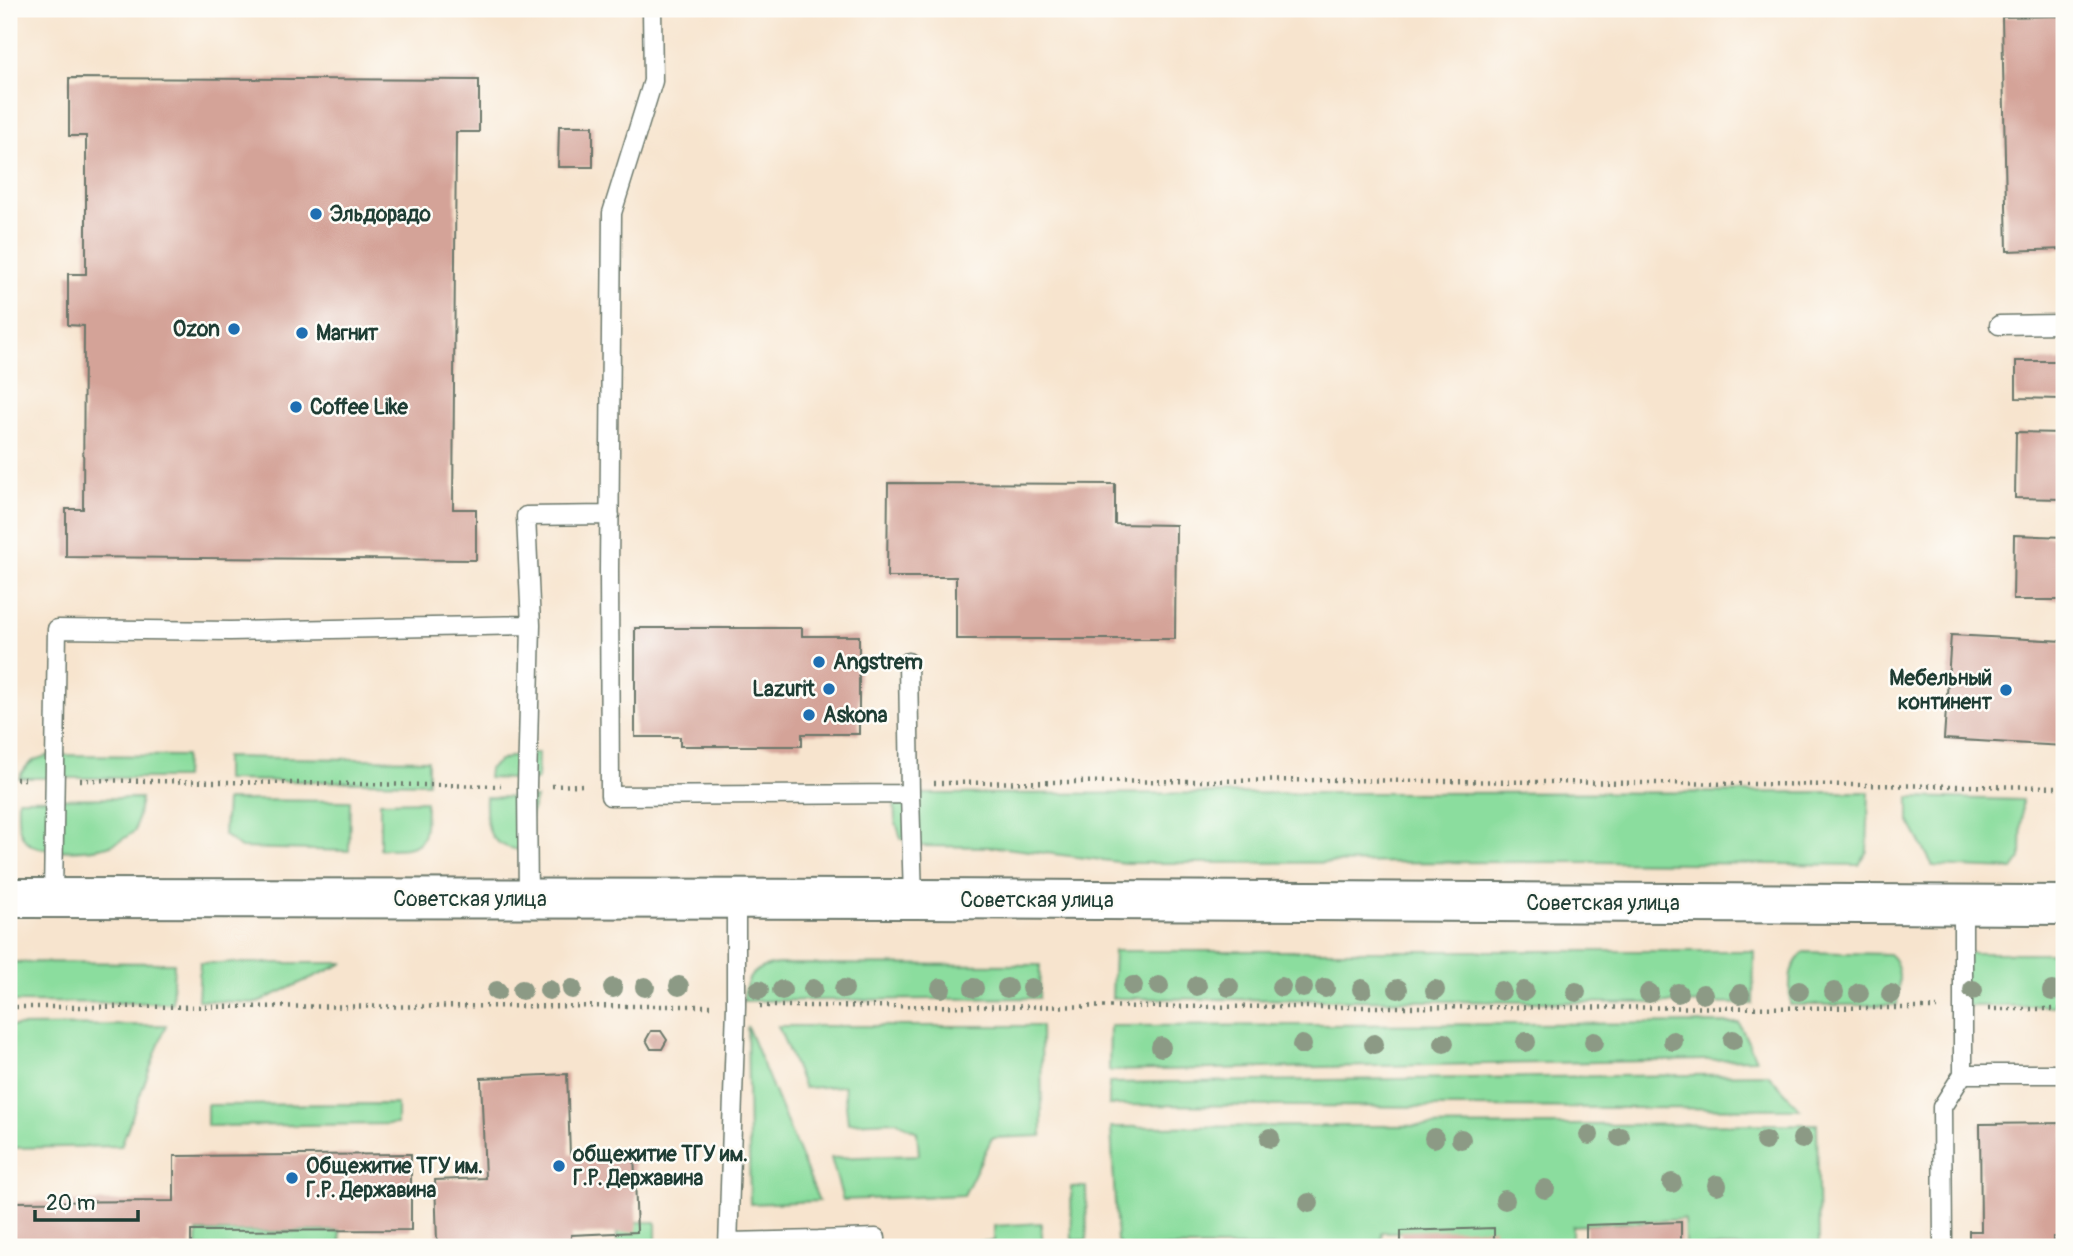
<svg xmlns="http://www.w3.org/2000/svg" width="2073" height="1256" font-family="Pangolin,sans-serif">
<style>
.green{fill:#8bdd9e;stroke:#558d69;stroke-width:2}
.building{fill:#d4a398}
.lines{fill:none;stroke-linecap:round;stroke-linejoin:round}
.lane-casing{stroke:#6b776a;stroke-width:21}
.secondary-casing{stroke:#6b776a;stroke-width:42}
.path{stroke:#6b776a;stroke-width:4.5;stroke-dasharray:2 5;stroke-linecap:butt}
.lane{stroke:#fff;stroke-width:18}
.secondary{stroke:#fff;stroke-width:38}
.tree{fill:#8c9a85}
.poi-dot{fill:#1f6fb2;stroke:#fdfcf7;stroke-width:2.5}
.labels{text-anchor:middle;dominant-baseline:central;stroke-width:5;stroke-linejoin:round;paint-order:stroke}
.poi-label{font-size:21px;font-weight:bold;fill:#1f3d34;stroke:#fdfcf7;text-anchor:start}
.street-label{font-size:21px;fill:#1f3d34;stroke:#fdfcf7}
</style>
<rect width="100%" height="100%" fill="#fdfcf7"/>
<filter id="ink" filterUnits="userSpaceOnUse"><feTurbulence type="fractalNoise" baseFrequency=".0143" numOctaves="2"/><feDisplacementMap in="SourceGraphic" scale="14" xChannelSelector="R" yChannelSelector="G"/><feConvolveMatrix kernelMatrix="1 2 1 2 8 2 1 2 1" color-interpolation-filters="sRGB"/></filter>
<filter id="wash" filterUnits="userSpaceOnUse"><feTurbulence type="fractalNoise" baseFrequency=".00686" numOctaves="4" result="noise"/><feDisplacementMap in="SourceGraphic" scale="28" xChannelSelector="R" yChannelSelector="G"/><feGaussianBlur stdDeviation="1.57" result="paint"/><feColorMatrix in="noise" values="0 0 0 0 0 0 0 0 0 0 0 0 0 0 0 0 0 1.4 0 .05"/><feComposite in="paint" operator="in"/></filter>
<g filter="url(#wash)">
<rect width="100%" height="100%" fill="#f7e4ce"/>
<!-- green -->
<path class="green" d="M521,753h17l-1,27 -49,-2 1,-9 10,-8z
M52,755l133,1 -1,22h-165c8,-16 16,-20 33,-23z
M225,757l203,3v23l-203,-3z
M1869,792l-2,59 -8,14 -264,-3 -469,1 -129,-16 -79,-1 -17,-8 -6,-18 -1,-26z
M486,797l50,1 -17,52c-32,-5 -34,-23 -33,-53z
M1909,797l113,3 -1,58 -8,11 -80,-3 -24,-45z
M141,798l-6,33c-7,5 -16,11 -24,14 -17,6 -73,10 -85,-4 -10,-11 -8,-28 -8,-42z
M226,800l124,1 -1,50 -108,-3 -17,-13z
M426,801c-1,45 0,48 -46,48v-47z
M1114,951h640l-1,53 -641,-6z
M1804,952l85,2c15,11 9,34 8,51h-107c0,-22 -3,-37 14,-53z
M1966,953h98v53h-113l4,-40z
M9,962l165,1 -2,40 -163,-1z
M200,963h144l-88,40 -58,-3z
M778,964l262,1 -1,33 -296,3c3,-25 10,-34 35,-37z
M1739,1023l17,36 -647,12 1,-45z
M166,1025l-45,121 -112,2v-122z
M747,1026l72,175 -69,3z
M778,1026h263l1,110 -50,2 -28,57 -121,5 -12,-42 88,-3 -2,-23 -20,-11 -49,2 -4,-37 -40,2z
M1768,1074l32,35 -691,-4v-22z
M397,1104v20l-190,2v-21z
M1817,1124l2,123h-134l-1,-28 -112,7v21h-75l-1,-15h-114l-1,15h-259l-5,-6 -6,-114z
M1071,1187h15l1,53h-15z
M617,1222h39v25h-39z
M1041,1223l2,24h-156l107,-6v-15z
M340,1231l1,16h-144v-15z"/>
<g id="blocks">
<!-- building -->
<path class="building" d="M2064,16v233l-57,2 -5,-234z
M69,78l410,2v52h-23l-3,377h23v51l-410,-3v-48h17l1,-183 -16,-1v-51h18v-138h-17z
M559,126h34v41h-35z
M2016,361h48v38l-48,-1z
M2016,432l48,1v66l-49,-1z
M888,483l227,1v40l61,1 -1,114h-219v-62h-69z
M2014,535l50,2v63h-51z
M635,628h167v8h57v98h-57v12h-122v-9h-45z
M1951,635l113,6v105l-120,-7z
M651,1031h10l6,9 -5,9h-11l-5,-9z
M567,1074l3,80 64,-3 3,81 -66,3v12h-71v-7l-63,2 -2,-62 50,-2 -4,-100z
M2064,1123v114h-11v10h-84v-16h12l-1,-107z
M411,1154v76l-220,1v16h-182v-45l165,-1v-45z
M1681,1222v25h-95v-22z
M1494,1228v19h-93v-16z"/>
</g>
</g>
<g filter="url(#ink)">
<use href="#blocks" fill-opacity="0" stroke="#6b776a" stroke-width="2"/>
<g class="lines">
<defs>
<path id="lane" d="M652,9l1,72 -41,132 -3,357 1,226 300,-2 3,105
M1999,325l65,-1
M531,625l-5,-109 84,-1
M908,662l2,132
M53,898l4,-269 173,2 301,-6 -4,161 1,113
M1963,905v169h101
M819,1240l57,-2v9
M728,1242l91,-2v7
M728,1247l8,-241v-107
M1943,1247l-1,-140 21,-33"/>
<path id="secondary" d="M9,898l904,1 1151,6"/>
</defs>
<!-- lane casing -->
<use href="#lane" class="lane-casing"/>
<!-- secondary casing -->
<use href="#secondary" class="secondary-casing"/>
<!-- path -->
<path class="path" d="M9,779h20
M80,780l421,6
M934,783l396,-3 734,7
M552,786l33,-1
M760,1006l1177,2
M9,1007l703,-1
M1988,1009h76"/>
<!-- lane -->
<use href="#lane" class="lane"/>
<!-- secondary -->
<use href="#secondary" class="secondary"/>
</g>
<!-- trees -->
<g class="tree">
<circle cx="679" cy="986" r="10"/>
<circle cx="1133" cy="986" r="10"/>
<circle cx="1159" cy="986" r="10"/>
<circle cx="1197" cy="986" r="10"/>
<circle cx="645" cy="987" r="10"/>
<circle cx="1229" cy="987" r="10"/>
<circle cx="1281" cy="987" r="10"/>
<circle cx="613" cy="988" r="10"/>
<circle cx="941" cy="988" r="10"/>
<circle cx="974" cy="988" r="10"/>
<circle cx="1007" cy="988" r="10"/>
<circle cx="1031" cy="988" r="10"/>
<circle cx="1303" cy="988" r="10"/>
<circle cx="1325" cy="988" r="10"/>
<circle cx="572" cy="989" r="10"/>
<circle cx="813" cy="989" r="10"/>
<circle cx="844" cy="989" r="10"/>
<circle cx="1362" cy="989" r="10"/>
<circle cx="1398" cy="989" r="10"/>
<circle cx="522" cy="990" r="10"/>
<circle cx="549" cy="990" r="10"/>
<circle cx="759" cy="990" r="10"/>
<circle cx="782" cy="990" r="10"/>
<circle cx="1435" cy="990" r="10"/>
<circle cx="1973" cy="990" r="10"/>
<circle cx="497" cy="991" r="10"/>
<circle cx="1501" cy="991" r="10"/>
<circle cx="1524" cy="991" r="10"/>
<circle cx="1799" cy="991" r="10"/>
<circle cx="2052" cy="991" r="10"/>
<circle cx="1576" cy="992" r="10"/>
<circle cx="1834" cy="992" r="10"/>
<circle cx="1649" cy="993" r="10"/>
<circle cx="1678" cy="993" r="10"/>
<circle cx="1859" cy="993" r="10"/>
<circle cx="1703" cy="994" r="10"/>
<circle cx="1740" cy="994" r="10"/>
<circle cx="1891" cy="994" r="10"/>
<circle cx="1733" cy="1040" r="10"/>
<circle cx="1673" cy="1041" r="10"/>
<circle cx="1526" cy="1042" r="10"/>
<circle cx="1594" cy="1042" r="10"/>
<circle cx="1444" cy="1043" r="10"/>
<circle cx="1374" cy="1044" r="10"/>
<circle cx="1302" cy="1045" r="10"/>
<circle cx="1161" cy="1047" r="10"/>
<circle cx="1589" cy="1135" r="10"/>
<circle cx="1620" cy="1137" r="10"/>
<circle cx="1270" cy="1138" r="10"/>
<circle cx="1434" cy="1138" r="10"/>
<circle cx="1461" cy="1139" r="10"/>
<circle cx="1802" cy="1139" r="10"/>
<circle cx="1765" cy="1141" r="10"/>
<circle cx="1672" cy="1183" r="10"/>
<circle cx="1717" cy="1185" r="10"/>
<circle cx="1545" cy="1189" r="10"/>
<circle cx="1505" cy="1200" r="10"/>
<circle cx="1309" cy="1203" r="10"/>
</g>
</g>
<!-- markers -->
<g class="poi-dot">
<circle cx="316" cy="214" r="7"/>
<circle cx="234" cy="329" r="7"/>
<circle cx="302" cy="333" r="7"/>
<circle cx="296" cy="407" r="7"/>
<circle cx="819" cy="662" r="7"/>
<circle cx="829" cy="689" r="7"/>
<circle cx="2006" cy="690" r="7"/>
<circle cx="809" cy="715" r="7"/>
<circle cx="559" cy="1166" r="7"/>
<circle cx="292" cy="1178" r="7"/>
</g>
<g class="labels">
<!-- poi labels -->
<g class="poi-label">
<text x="330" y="214">Эльдорадо</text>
<text x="220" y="329" text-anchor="end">Ozon</text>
<text x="316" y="333">Магнит</text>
<text x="310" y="407">Coffee Like</text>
<text x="833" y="662">Angstrem</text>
<text x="1992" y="678" text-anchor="end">Мебельный<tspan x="1992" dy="24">континент</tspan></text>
<text x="815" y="689" text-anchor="end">Lazurit</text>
<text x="823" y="715">Askona</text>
<text x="573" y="1154">общежитие ТГУ им.<tspan x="573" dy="24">Г.Р. Державина</tspan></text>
<text x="306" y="1166">Общежитие ТГУ им.<tspan x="306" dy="24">Г.Р. Державина</tspan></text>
</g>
<!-- street labels -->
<g class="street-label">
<text x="470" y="899">Советская улица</text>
<text x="1037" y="900">Советская улица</text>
<text x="1603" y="903">Советская улица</text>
</g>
</g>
<!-- margin -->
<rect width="2073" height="1256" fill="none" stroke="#fdfcf7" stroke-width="35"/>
<!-- scale -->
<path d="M35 1210v10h103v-10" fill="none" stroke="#1f3d34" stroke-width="3.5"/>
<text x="46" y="1210" font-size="21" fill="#1f3d34" stroke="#fdfcf7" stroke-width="5" paint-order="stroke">20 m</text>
</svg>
